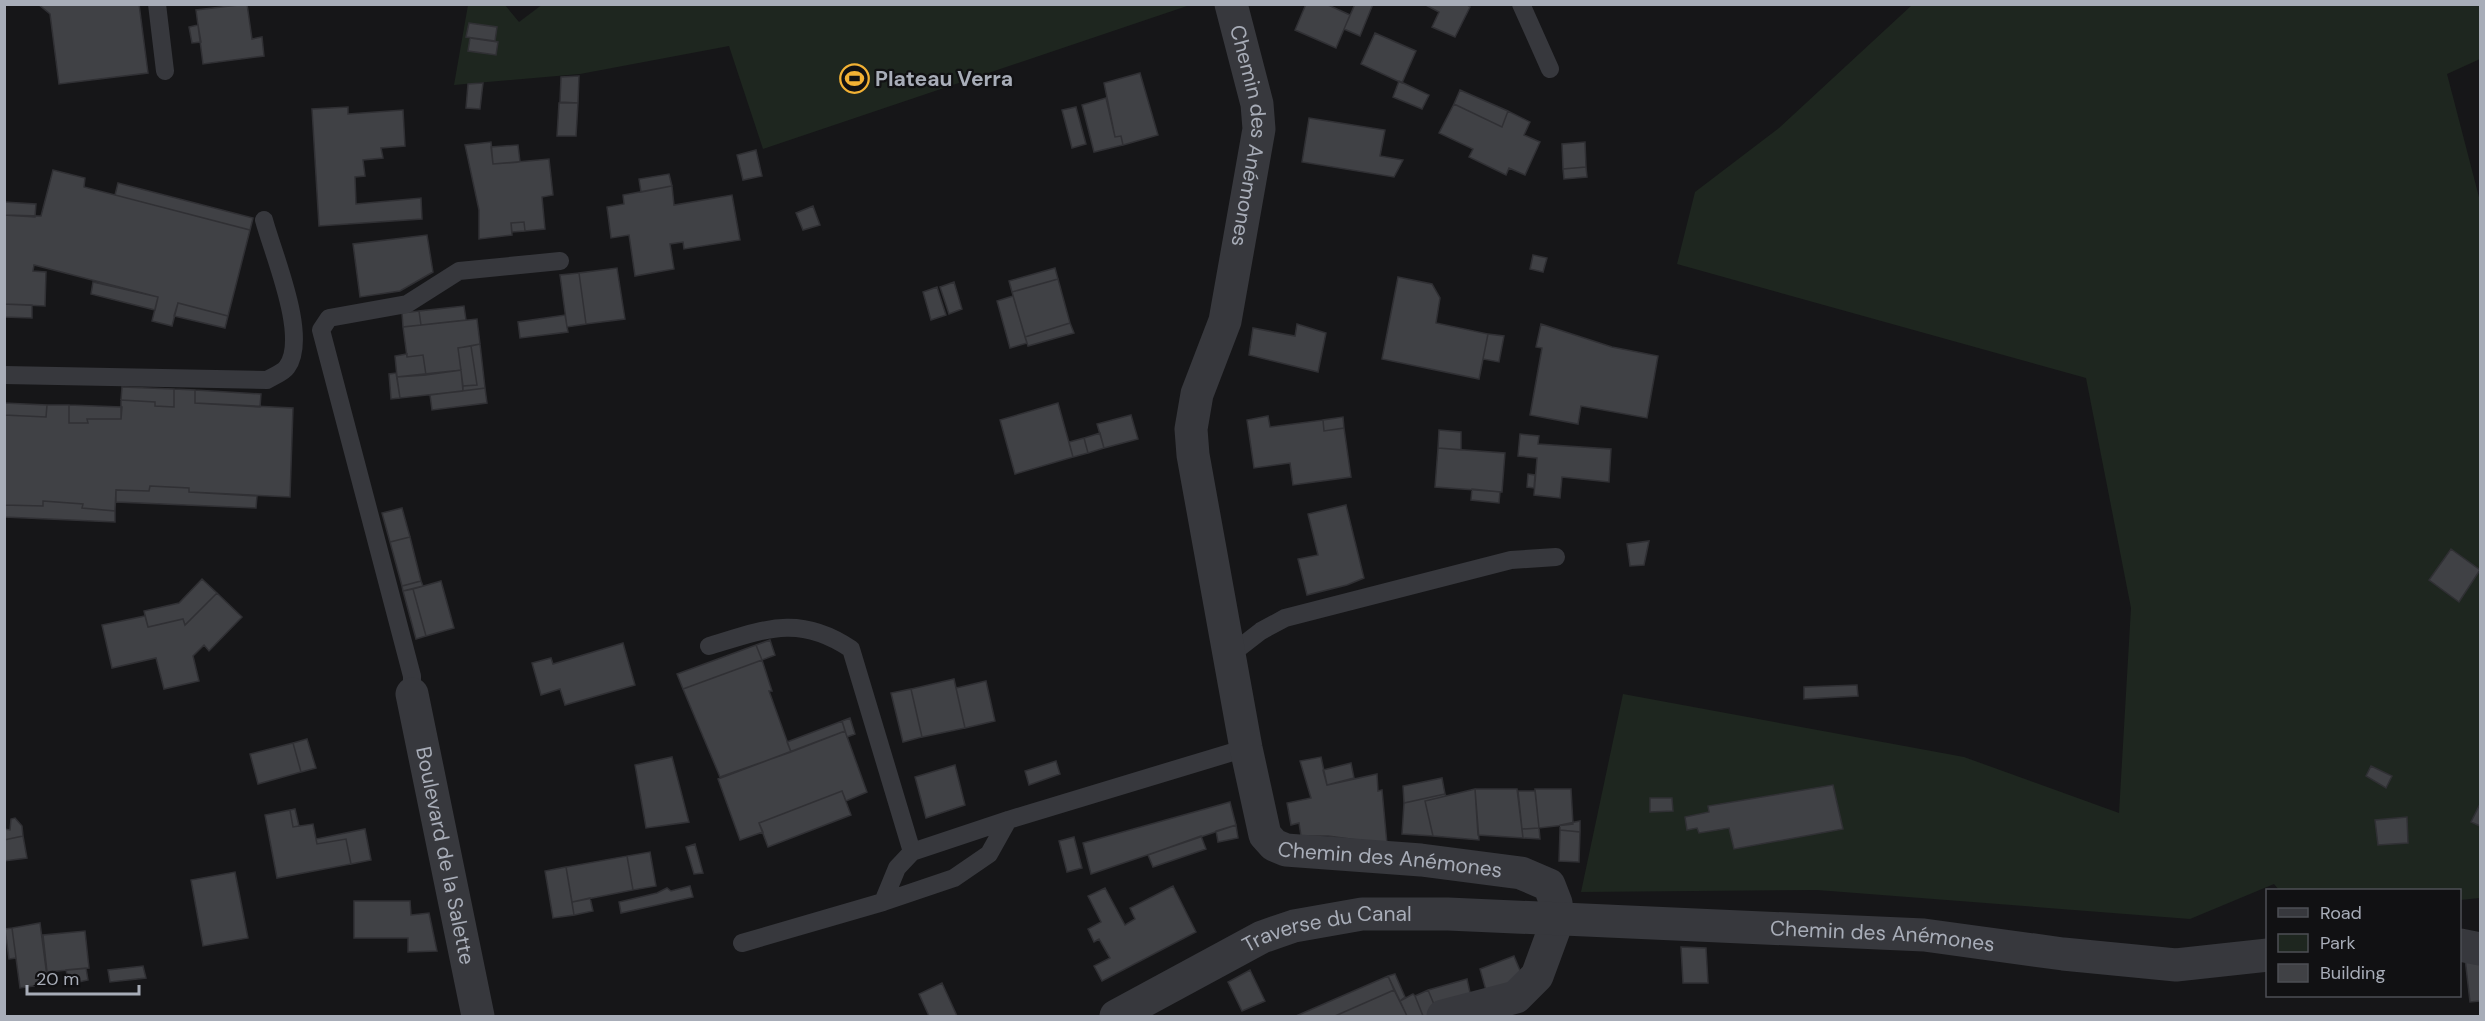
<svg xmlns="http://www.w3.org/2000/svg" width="2485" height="1021" font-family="'DM Sans',sans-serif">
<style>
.green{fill:#1e261f}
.building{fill:#404145;stroke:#303034;stroke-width:1.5}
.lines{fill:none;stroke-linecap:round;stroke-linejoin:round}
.service{stroke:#37383d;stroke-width:18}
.minor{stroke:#37383d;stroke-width:33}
.labels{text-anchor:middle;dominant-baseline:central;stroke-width:4.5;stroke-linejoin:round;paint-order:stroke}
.poi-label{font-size:21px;font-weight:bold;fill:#a8adb8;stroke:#111113;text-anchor:start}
.street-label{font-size:21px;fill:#a8adb8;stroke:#111113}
</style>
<rect width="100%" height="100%" fill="#161618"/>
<!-- green -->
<path class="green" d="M543,4l647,1 -427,144 -34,-103 -149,28 -126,11 14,-80h37l14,17z
M1912,5h568v54l-33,15 33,127v697l-20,2v-10h-181l-5,-6 -84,35 -373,-29 -236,2 42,-198 341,63 155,56 12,-205 -45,-230 -409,-114 18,-72 84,-64z"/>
<!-- building -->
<path class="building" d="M38,4h101l9,69 -89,11 -9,-70z
M247,4l5,35 10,-2 2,19 -61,8 -7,-54z
M1306,4h20l24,11 -14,33 -41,-18z
M1355,4h18l-13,32 -16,-7z
M1424,4h42l4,3 -15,30 -23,-10 7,-15z
M469,23l28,4 -2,14 -29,-4z
M198,25l3,17 -9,1 -3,-16z
M1375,33l41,18 -14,32 -41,-19z
M470,38l28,4 -2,13 -28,-4z
M1140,73l18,62 -35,10 -2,-9 -6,1 -11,-54z
M579,76l-1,27 -18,-1 1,-25z
M1399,81l30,14 -7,14 -29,-12z
M483,83l-3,26 -14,-1 2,-24z
M1460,90l48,21 -6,16 -48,-23z
M1106,98l9,39 6,-1 2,9 -29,7 -12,-47z
M559,103h19l-2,33h-19z
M1454,104l48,23 6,-16 22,11 -6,13 16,7 -15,33 -16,-7 -3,7 -37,-18 4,-8 -34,-16z
M348,107v7l55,-4 2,36 -24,2 2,10 -20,2 2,16 -10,1 1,27 65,-6 1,21 -103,7 -7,-117z
M1076,107l10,37 -14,4 -10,-38z
M1309,118l76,12 -5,26 23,4 -9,17 -92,-15z
M491,142l2,22 56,-5 4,36 -11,2 3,32 -20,2 -1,-9 -13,1 1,12 -33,4v-29l-14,-65z
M1585,142l1,25 -23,2 -1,-25z
M518,145l2,17 -27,2 -2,-17z
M756,150l6,26 -19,4 -6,-25z
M1586,167l1,10 -23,2 -1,-10z
M53,170l32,8 -1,9 166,43 -22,86 -50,-13 -6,23 -20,-5 6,-24 -124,-32 -1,6 13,1 -1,34 -41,-2v-89l37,1z
M669,174l3,12 -31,6 -2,-13z
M118,183l135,35 -3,12 -135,-35z
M672,186l2,19 58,-10 8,45 -56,9 -1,-7 -13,2 4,25 -39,7 -6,-41 -18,3 -4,-31 17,-3 -1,-9z
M4,202l32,2 -1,13 -31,-2z
M813,206l7,19 -17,5 -7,-17z
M524,222l1,9 -13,1 -1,-9z
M427,235l6,37 -33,19 -40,6 -7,-53z
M1533,255l14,3 -4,14 -13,-3z
M617,268l8,51 -39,5 -7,-51z
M1055,268l3,11 -46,13 -3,-11z
M579,273l7,51 -19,3 -7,-52z
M1398,277l34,7 8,14 -4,25 52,11 -9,45 -97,-20z
M1058,279l12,44 -45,14 -13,-45z
M93,282l65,15 -3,13 -64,-16z
M954,282l8,27 -13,5 -9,-27z
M937,287l9,28 -15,5 -8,-28z
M1013,296l14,47 -17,5 -13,-47z
M178,303l50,13 -3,12 -51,-12z
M4,304l28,1v13l-28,-1z
M464,306l2,14 -45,5 -2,-14z
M419,311l2,14 -18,2 -1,-14z
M565,315l3,17 -48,6 -2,-16z
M477,319l3,25 -22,4 3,22 -35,5 -3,-20 -16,2 -4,-30z
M1070,323l4,10 -46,13 -3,-9z
M1297,324l29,9 -8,39 -69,-17 4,-27 42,8z
M1541,324l71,23 46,9 -11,62 -66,-12 -3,18 -48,-9 12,-67 -6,-1z
M1488,334l16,2 -5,26 -16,-3z
M480,344l5,44 -22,3v-5l14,-1 -6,-39z
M471,346l6,39 -14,1 -5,-38z
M407,354v3l16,-2 3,20 -29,2 -2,-21z
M461,370l2,21 -63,7 -3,-21z
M396,373l4,25 -9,1 -2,-25z
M122,387l52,2v18l-19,-1v-4l-34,-2z
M485,388l2,15 -55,7 -2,-15z
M174,389l21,1v13l98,5 -3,89 -101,-5v-4l-39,-2 -1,5 -33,-1 -1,21 -33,-3 1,-4 -40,-3v5l-39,-1v-90l42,2 1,-12h22v18h19l-1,-4h34v-19l34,2v4l19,1z
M195,390l66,4 -1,13 -65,-4z
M4,403l43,2 -1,12 -42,-2z
M1058,403l15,54 -58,17 -15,-54z
M69,405l53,2 -1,12h-34l1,4h-19z
M1131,415l7,24 -34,9 -7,-24z
M1268,416l2,11 53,-7 1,11 20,-3 7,49 -58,8 -3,-22 -36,5 -7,-48z
M1343,417l1,11 -20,3 -1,-11z
M1439,430l22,2v18l-23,-2z
M1100,433l4,15 -16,5 -4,-15z
M1520,434l19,2 -1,8 73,5 -2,33 -47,-5 -2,21 -26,-3 3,-37 -19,-2z
M1084,438l4,15 -15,4 -4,-15z
M1438,448l67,5 -3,39 -67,-5z
M1528,474l7,1 -1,13 -7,-1z
M150,486l39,2v4l68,4 -1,12 -140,-6v-12l33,1z
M1472,489l28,3 -1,11 -28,-3z
M43,501l40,3 -1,4 33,3v11l-111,-5v-12l39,1z
M1346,505l18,73 -17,7 -40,10 -9,-36 20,-4 -10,-41z
M402,508l8,29 -20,5 -8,-29z
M410,537l11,44 -19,5 -12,-44z
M1649,541l-5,24 -14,1 -3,-22z
M2451,549l29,21 -21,32 -30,-22z
M202,579l15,14 -32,32 -2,-6 -35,8 -4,-16 35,-8z
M421,581l2,5 -20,5 -1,-5z
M441,581l13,47 -28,8 -13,-47z
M413,589l13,47 -10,3 -13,-48z
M217,593l25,24 -33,34 -5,-6 -11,11 6,25 -35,8 -8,-31 -44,10 -10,-43 43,-9 3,11 35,-8 2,6z
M770,640l5,15 -13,5 -6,-15z
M623,643l12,42 -70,20 -5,-16 -19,6 -9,-32 19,-5 2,6z
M756,645l6,15 -79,29 -6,-15z
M762,660l10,31h-3l22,61 -71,25 -37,-88z
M954,679l11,49 -43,9 -11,-48z
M986,681l9,40 -30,7 -9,-40z
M1857,685l1,11 -54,3v-12z
M911,689l11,48 -19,5 -12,-49z
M850,718l5,16 -8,3 -5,-16z
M842,721l3,10 -54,21 -4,-10z
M845,731l22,61 -21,9 -4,-10 -83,32 4,9 -23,8 -22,-61z
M307,739l9,29 -15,4 -8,-29z
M293,743l8,29 -43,12 -8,-30z
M672,757l17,65 -43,6 -11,-63z
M1321,757l6,28 50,-11 1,17 4,-1 5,54 -59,-8h-27l-2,-13 -8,2 -4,-22 24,-5 -11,-37z
M1056,761l4,13 -31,11 -4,-14z
M1351,763l3,15 -27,7 -4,-15z
M955,765l10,40 -39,13 -11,-41z
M2371,766l21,10 -6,12 -20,-12z
M1442,778l3,16 -41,9 -1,-17z
M1833,785l10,44 -109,20 -5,-21 -30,5 -2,-5 -10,2 -2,-13 24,-5 -1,-6z
M1475,789h42l6,49 -45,-3z
M1475,789l4,51 -46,-4 -8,-35z
M1535,789h36l2,35 -34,4z
M842,791l9,24 -83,32 -9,-24z
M1518,791h17l4,37 -17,1z
M1445,794l1,2 -21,5 8,35 -31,-2 2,-31z
M1650,798h22l1,13 -23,1z
M1230,802l6,23 -145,49 -8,-31z
M2480,804v22l-9,-4z
M295,809l4,17 -6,1 -3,-17z
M290,810l3,17 20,-3 4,20 29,-5 5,25 -74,14 -12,-63z
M2407,817l1,26 -30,2 -3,-25z
M15,818l7,8 1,10 -19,4v-11l6,1 1,-11z
M1580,821v11l-20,-2v-5z
M1236,825l2,13 -20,4 -2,-11z
M1539,828l1,11 -17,-1 -1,-9z
M365,829l6,31 -20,4 -5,-25 -29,5 -1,-5z
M1560,830l20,2 -1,30 -20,-1z
M23,836l4,22 -23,3v-21z
M1201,836l5,13 -53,18 -5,-12z
M1074,837l8,31 -15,4 -8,-31z
M695,844l8,29 -9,1 -8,-27z
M650,852l6,34 -23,4 -6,-34z
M627,856l6,34 -61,12 -6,-35z
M566,867l8,48 -21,3 -8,-47z
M235,872l13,66 -45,8 -12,-66z
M690,886l3,11 -72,16 -2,-11 38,-9 10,-5 4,3z
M1173,886l23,46 -94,49 -8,-15 16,-8 -11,-19 -5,3 -6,-13 13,-7 -13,-26 17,-8 20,37 10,-6 -5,-11z
M590,898l3,13 -19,4 -2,-13z
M354,901h56l1,14 18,-2 8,38 -29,1v-14h-54z
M40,923l8,61 -28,4 -8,-60z
M12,928l4,30 -7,1 -4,-30z
M85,931l4,37 -42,4 -4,-37z
M1681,947l25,1 2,35h-25z
M1514,956l7,17 -7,10 -27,11 -7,-25z
M2465,958l15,4v39l-10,1z
M143,966l3,12 -36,4 -2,-12z
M86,968l2,12 -19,4 -3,-14z
M1250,970l15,31 -23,10 -14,-29z
M1395,974l10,23 -5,4 -12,-25z
M1388,976l6,14 -59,26h-39z
M1467,979l4,18 -35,12 -8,-19z
M942,983l15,33h-28l-10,-22z
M1394,990l13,26h-72z
M1428,990l8,19 -9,7h-4l-8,-20z
M1413,994l2,2 8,20h-16l-7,-15z"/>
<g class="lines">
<!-- service -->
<path class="service" d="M157,4l8,67
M1521,4l29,65
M4,375l263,5c6,-4 16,-7 20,-13 22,-30 -14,-113 -23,-147
M709,646c56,-17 90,-32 142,3l61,203
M1230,655l31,-24 24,-13 226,-58 45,-3
M412,694v-18l-91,-346 8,-12 78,-14 52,-33 101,-10
M883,902l71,-24 35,-24 19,-34
M742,943l141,-41 14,-34 15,-16 96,-32 238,-72"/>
<!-- minor -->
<g class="minor">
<path id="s1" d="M1231,4l26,100 2,25 -34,192 -28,73 -6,35 2,26 53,293 19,87 9,10 12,5 135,10 100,13 28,12 7,18 2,16 -21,57 -21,21 -73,19"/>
<path id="s2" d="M412,694l66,322"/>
<path d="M2460,945l20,4"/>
<path id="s3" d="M1116,1016l146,-79 32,-11 68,-12h86l476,21 139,19 113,11 92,-10"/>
</g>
</g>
<!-- icons -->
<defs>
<symbol id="stadium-ring" viewBox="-11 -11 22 22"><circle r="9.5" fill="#111113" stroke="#f2b134" stroke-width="1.5"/><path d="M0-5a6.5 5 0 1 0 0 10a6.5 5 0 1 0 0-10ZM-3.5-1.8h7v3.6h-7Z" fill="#f2b134"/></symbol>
</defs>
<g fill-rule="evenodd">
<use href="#stadium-ring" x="838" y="62" width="33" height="33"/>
</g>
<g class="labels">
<!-- poi labels -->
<g class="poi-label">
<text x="875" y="79">Plateau Verra</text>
</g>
<!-- street labels -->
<g class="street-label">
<text stroke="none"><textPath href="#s1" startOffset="135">Chemin des Anémones</textPath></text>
<text stroke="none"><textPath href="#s2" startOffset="165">Boulevard de la Salette</textPath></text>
<text stroke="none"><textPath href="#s1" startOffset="981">Chemin des Anémones</textPath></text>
<text stroke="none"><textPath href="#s3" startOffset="232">Traverse du Canal</textPath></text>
<text stroke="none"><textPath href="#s3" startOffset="790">Chemin des Anémones</textPath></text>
</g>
</g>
<!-- border -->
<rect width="2485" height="1021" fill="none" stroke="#a8adb8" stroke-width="12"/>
<!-- legend -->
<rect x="2266" y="889" width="195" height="108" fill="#111113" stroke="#4d4f55" stroke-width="1.5"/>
<rect x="2278" y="908" width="30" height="9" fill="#37383d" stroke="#4d4f55" stroke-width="1.5"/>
<text x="2320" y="919" font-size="18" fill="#a8adb8">Road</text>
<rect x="2278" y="934" width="30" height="18" fill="#1e261f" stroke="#4d4f55" stroke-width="1.5"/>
<text x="2320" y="949" font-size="18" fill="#a8adb8">Park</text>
<rect x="2278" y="964" width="30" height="18" fill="#404145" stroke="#4d4f55" stroke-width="1.5"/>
<text x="2320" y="979" font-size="18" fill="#a8adb8">Building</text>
<!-- scale -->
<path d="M27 985v9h112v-9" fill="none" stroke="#a8adb8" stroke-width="3"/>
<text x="36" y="985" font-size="18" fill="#a8adb8" stroke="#111113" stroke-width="4.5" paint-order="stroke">20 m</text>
</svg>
